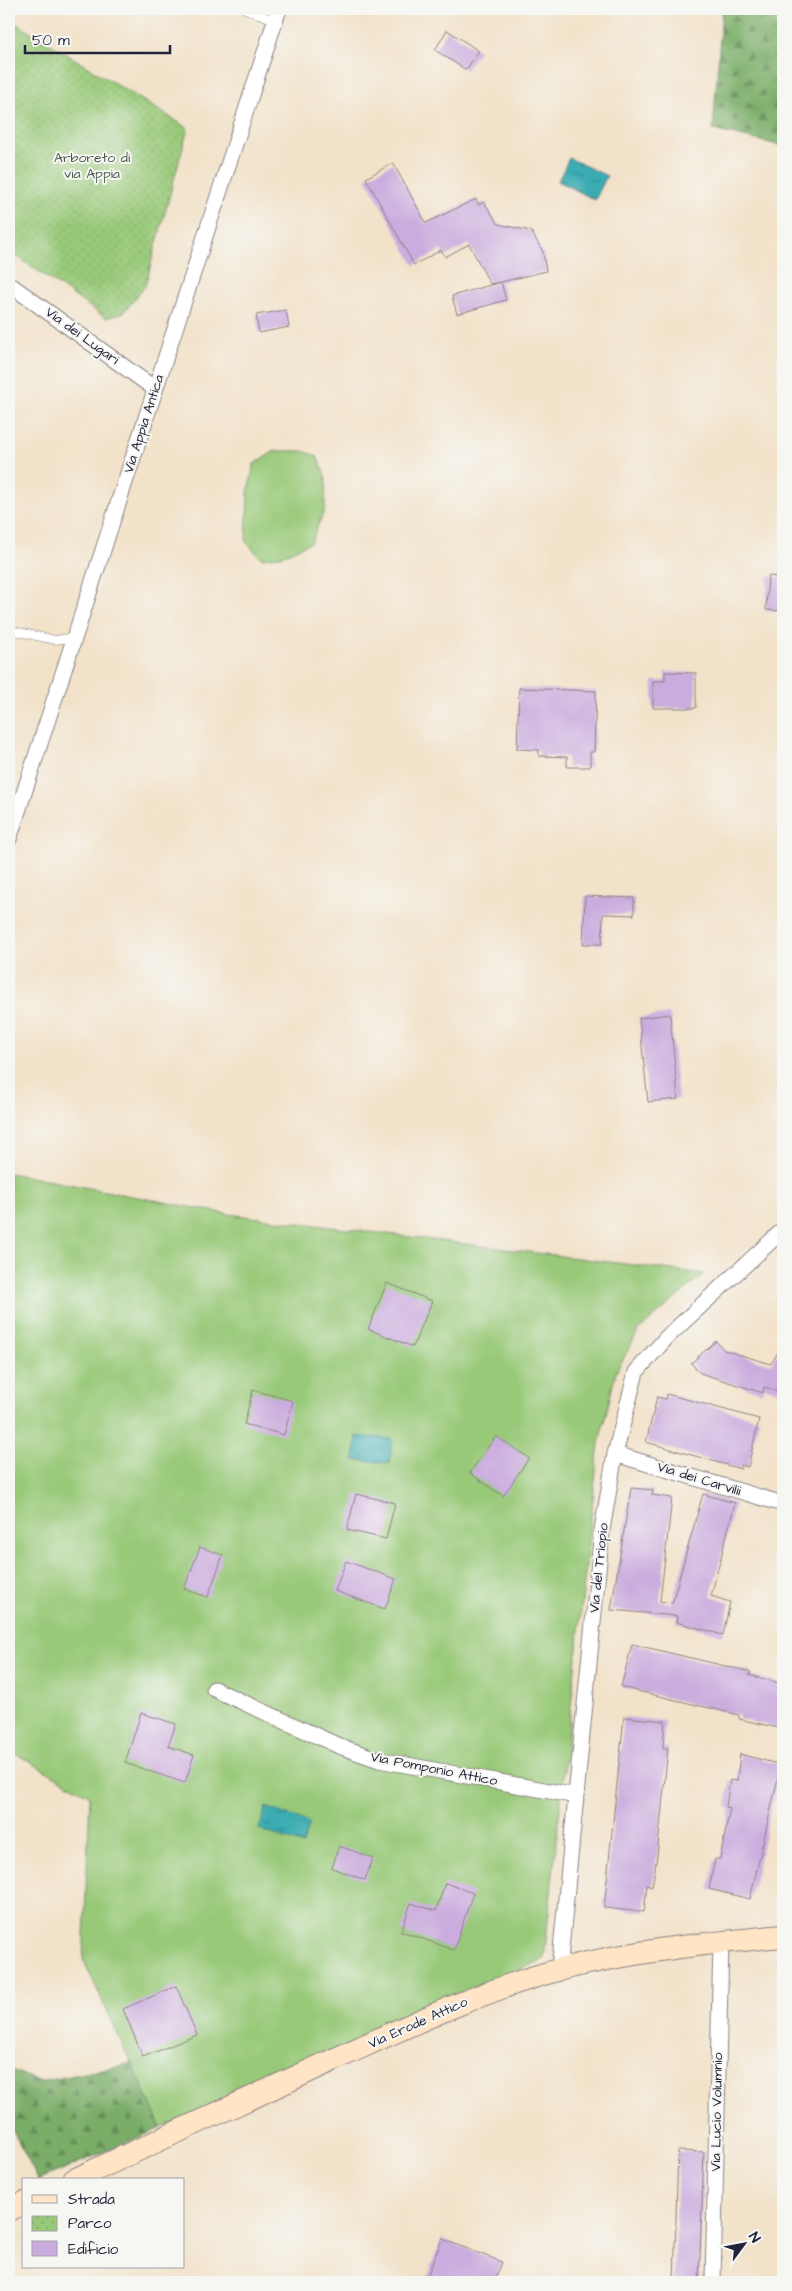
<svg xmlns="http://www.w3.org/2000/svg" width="792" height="2291" font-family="'Architects Daughter',sans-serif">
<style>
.green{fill:#98c978;stroke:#5d765a}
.forest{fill:url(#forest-firs);stroke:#4e6852}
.park{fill:url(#park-dots);stroke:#5d765a}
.water{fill:url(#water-ripples);stroke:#2e6776}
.building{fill:#cbacde}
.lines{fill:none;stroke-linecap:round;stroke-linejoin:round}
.service-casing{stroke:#8a8282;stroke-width:9}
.minor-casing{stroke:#8a8282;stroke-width:17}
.secondary-casing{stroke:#8a8282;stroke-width:24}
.service{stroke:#fff;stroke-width:8}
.minor{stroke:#fff;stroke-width:15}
.secondary{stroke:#ffe4c6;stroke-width:22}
.labels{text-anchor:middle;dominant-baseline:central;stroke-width:4;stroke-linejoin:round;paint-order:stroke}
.park-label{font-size:14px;fill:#4b5c50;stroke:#f6f6f2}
.street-label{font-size:14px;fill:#22223b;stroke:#f6f6f2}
</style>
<defs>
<pattern id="forest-firs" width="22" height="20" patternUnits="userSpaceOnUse" patternTransform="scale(1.25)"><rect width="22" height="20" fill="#7aad68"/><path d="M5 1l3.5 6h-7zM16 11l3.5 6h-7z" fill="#648c57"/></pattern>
<pattern id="park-dots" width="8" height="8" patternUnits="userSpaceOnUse" patternTransform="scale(1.25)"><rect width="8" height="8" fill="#98c978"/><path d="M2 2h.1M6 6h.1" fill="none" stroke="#83ac69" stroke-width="1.8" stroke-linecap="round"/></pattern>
<pattern id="water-ripples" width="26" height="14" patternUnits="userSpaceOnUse" patternTransform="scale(1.25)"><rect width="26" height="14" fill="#3aacb2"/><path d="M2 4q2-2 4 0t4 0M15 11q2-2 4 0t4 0" fill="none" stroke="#308c92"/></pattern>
</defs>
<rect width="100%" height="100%" fill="#f6f6f2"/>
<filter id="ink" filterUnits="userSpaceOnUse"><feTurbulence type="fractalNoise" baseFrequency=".02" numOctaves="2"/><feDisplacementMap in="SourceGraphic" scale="10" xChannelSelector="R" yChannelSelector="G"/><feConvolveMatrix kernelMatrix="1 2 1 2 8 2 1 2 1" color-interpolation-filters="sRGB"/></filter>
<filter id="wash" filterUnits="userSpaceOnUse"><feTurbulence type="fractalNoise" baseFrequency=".0096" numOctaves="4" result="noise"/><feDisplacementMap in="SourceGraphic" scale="20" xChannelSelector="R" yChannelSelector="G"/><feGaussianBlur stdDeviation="1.12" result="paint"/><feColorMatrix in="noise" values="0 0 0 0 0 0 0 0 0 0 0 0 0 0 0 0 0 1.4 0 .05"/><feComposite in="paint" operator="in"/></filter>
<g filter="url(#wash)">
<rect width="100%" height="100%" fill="#f2e2c9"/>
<!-- green -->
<path class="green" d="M275,451h28l14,5 9,22 -1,31 -14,33 -30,14 -20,2 -15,-16 2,-50 6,-28z
M9,1173l219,41 476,60 -65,56 -23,42 -17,71 -55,516 -383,169 -78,-169 7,-163 -81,-46z"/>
<!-- forest -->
<path class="forest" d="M722,9h61v137l-70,-16z
M132,2063l29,65 -123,52 -29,-57v-54l32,13z"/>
<!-- park -->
<path class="park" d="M9,19l179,109 -43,158 -22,27 -17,5 -97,-67z"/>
<!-- water -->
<path class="water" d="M569,158l38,18 -12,24 -37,-19z
M357,1436l35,3 -2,24 -36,-3z
M266,1807l44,16 -7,22 -44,-16z"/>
<g id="blocks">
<!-- building -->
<path class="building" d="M447,30l32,21 -13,19 -31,-20z
M393,163l33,60 50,-24 3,6 5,-3 14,22 33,7 12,21 3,19 -45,11 5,18 -49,14 -5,-18 49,-14 -11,2 -21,-40 -24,13 -4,-7 -27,15 -48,-87z
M286,310l3,17 -30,6 -3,-18z
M768,576l15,1v34l-17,-1z
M665,672l31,1v35h-43v-27h12z
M519,688l77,3 -2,61h-4v15h-23v-10l-28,-1v-6l-22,-1z
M585,896l49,2v17l-31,-1 -1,30h-19z
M670,1014l8,85 -30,3 -9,-84z
M387,1283l45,18 -19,46 -45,-18z
M716,1341l8,9 47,14 12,-20v49l-19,-6 -1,6 -63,-20 -9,-10z
M253,1390l40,11 -9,34 -40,-11z
M667,1394l92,25 -11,48 -7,-2v4l-95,-27 11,-45 9,2z
M496,1436l33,22 -26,38 -33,-23z
M631,1488l22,2 -1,5 20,3 -12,103 12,2 31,-109 32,9 -24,93 19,6 -7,33 -47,-13 1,-6 -66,-6z
M356,1494l39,9 -9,36 -39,-9z
M200,1547l23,8 -15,42 -24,-8z
M346,1561l50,18 -11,30 -50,-18z
M632,1644l119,28 -2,3 34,9v45l-44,-10v-4l-118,-28z
M141,1713l35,11 -8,22 26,9 -9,28 -60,-20z
M624,1717l41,4 -2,27h5l-11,108 -5,31 -5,-2 -3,27 -40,-4z
M740,1754l41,11 -31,134 -41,-10 6,-30h5l10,-51 -4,-1 4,-27 7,1z
M339,1846l34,12 -8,22 -33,-12z
M445,1883l28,10 -19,57 -53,-19 10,-28 25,8z
M176,1986l21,49 -54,22 -20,-48z
M678,2151l26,1 -5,130h-25z
M442,2239l60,23 -8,20h-69z"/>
</g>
</g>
<g filter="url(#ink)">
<use href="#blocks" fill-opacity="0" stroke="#8a8282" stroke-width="1"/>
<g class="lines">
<defs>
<path id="service" d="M245,9l30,11
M9,627l5,4 41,9 20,-3"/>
<path id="minor" d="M9,284l146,105
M9,839l270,-830
M615,1454l168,50
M214,1689l125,57 40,14 198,36
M559,1970l43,-440 13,-76 21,-82 31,-35 116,-107
M713,2282l8,-339"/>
<path id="secondary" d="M74,2180c86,-41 173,-80 259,-120 73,-33 147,-69 225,-90 73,-19 150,-27 225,-34
M9,2210l15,-7"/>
</defs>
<!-- service casing -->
<use href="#service" class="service-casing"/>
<!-- minor casing -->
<use href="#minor" class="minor-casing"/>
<!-- secondary casing -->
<use href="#secondary" class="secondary-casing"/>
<!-- service -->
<use href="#service" class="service"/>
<!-- minor -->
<use href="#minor" class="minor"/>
<!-- secondary -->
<use href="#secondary" class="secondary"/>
</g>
</g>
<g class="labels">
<!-- park labels -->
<g class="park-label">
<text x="92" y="158">Arboreto di<tspan x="92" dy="16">via Appia</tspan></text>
</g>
<!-- street labels -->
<g class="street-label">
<text transform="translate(82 336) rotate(36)">Via dei Lugari</text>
<text transform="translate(144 424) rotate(-72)">Via Appia Antica</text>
<text transform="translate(699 1479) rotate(17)">Via dei Carvilii</text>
<text transform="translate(599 1568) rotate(-84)">Via del Triopio</text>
<text transform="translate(434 1769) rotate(11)">Via Pomponio Attico</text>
<text transform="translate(418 2023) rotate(-24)">Via Erode Attico</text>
<text transform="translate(717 2112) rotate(-89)">Via Lucio Volumnio</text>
</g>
</g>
<!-- margin -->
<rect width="792" height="2291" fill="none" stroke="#f6f6f2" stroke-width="30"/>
<!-- legend -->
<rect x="22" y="2178" width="162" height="90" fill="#f6f6f2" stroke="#a1a1a9"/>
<rect x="32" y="2195" width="25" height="8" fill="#ffe4c6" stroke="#a1a1a9"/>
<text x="68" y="2204" font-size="15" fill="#22223b">Strada</text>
<rect x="32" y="2216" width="25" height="15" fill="url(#park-dots)" stroke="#a1a1a9"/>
<text x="68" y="2228" font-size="15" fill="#22223b">Parco</text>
<rect x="32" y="2241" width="25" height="15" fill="#cbacde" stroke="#a1a1a9"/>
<text x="68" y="2254" font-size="15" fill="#22223b">Edificio</text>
<!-- north arrow -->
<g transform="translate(744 2244) rotate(58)" stroke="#f6f6f2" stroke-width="4" paint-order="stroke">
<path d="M0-4L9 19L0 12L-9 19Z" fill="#22223b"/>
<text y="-8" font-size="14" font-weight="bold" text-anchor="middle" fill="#22223b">N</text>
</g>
<!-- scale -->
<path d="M25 45v8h145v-8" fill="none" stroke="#22223b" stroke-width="2.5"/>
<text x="32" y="45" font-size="15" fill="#22223b" stroke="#f6f6f2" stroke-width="4" paint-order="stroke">50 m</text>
</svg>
